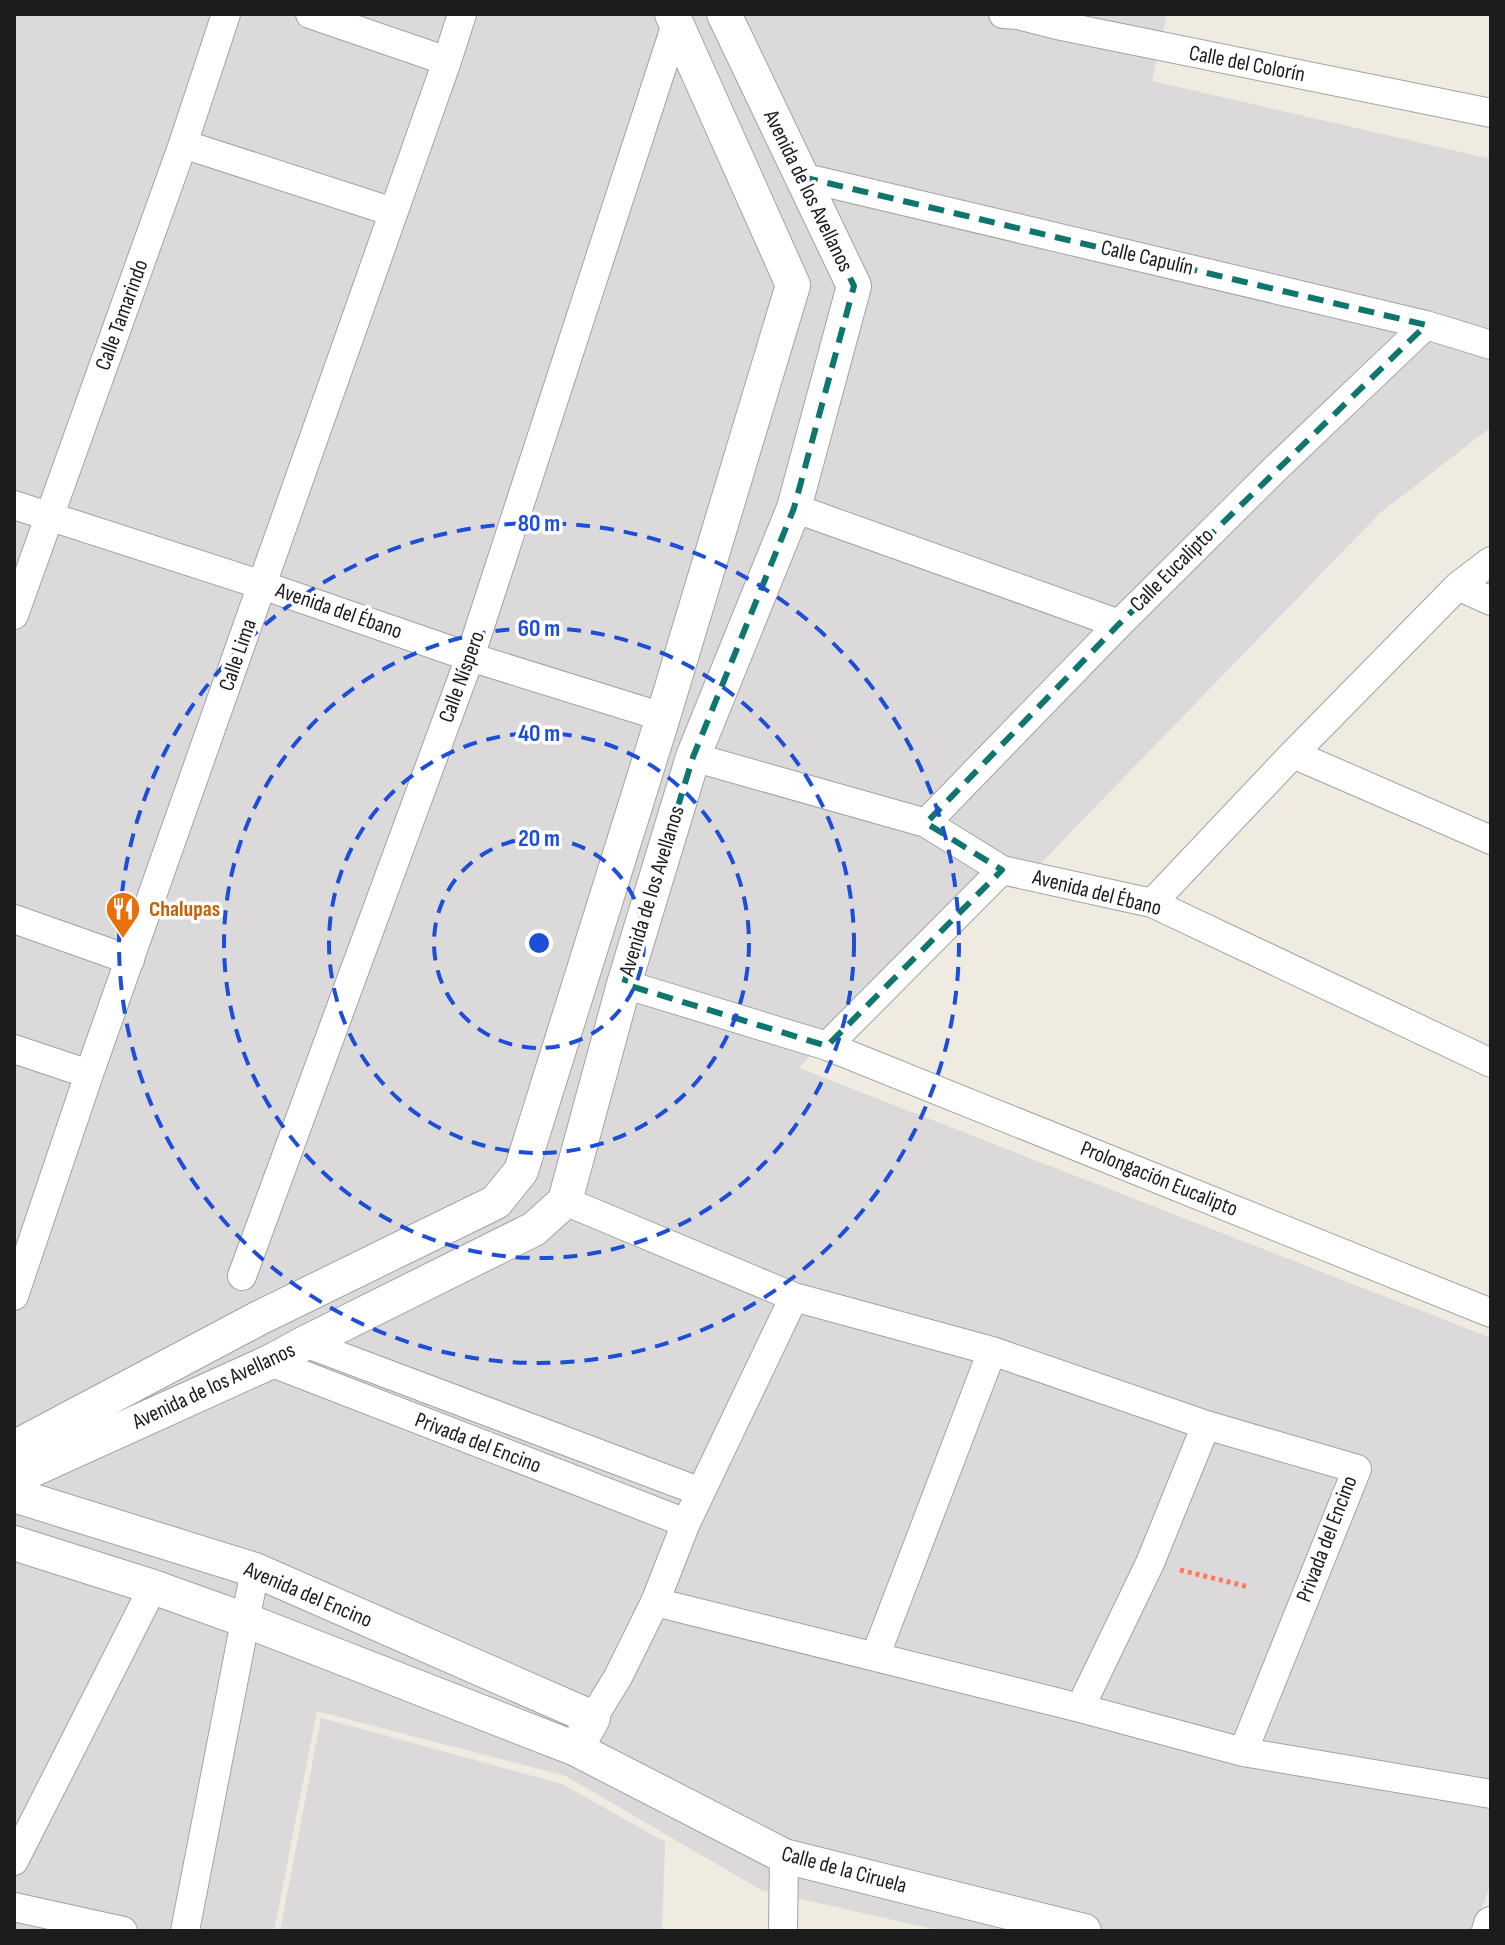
<svg xmlns="http://www.w3.org/2000/svg" width="1505" height="1945" font-family="'Sofia Sans Condensed',sans-serif">
<style>
.residential{fill:#dbd9d9}
.lines{fill:none;stroke-linecap:round;stroke-linejoin:round}
.minor-casing{stroke:#a3a3a3;stroke-width:30}
.tertiary-casing{stroke:#a3a3a3;stroke-width:36}
.path{stroke:#ff7862;stroke-width:5;stroke-dasharray:4 4;stroke-linecap:butt}
.minor{stroke:#fff;stroke-width:28}
.tertiary{stroke:#fff;stroke-width:34}
.marked{fill:none;stroke:#0f766e;stroke-width:6;stroke-dasharray:16 10;stroke-linejoin:round}
.ring{fill:none;stroke:#1d4ed8;stroke-width:4;stroke-dasharray:14 10}
.labels{text-anchor:middle;dominant-baseline:central;stroke-width:7;stroke-linejoin:round;paint-order:stroke}
.street-label{font-size:22px;fill:#1c1c1c;stroke:#fff}
.food-label{font-size:22px;font-weight:bold;fill:#c56008;stroke:#fff;text-anchor:start}
.centre{fill:#1d4ed8;stroke:#fff;stroke-width:4}
.ring-label{font-size:24px;text-anchor:middle;font-weight:bold;fill:#1d4ed8;stroke:#fff;stroke-width:7;stroke-linejoin:round;paint-order:stroke}
</style>
<rect width="100%" height="100%" fill="#efebe1"/>
<!-- residential -->
<path class="residential" d="M14,14h1153l-15,67 339,78v268l-111,86 -343,354 -80,27 -158,174 692,270v544l-17,49h-532l-181,-41 -195,-114 -249,-65 -43,220h-260z
M321,1718l241,66 103,58 -3,89h-382z"/>
<g class="lines">
<defs>
<path id="minor" d="M310,14l137,47
M1003,14l15,1 39,10 434,88
M183,144l210,68
M802,177l624,148 65,20
M14,505l248,80 208,72 193,60
M794,508l325,116
M1458,586l33,15
M14,615l169,-471 43,-130
M1293,754l198,86
M693,757l233,66 76,47 150,33 339,160
M926,823l193,-199 157,-156 150,-143
M1152,903l141,-149 165,-168 33,-25
M14,919l116,41
M624,984l203,62 664,267
M827,1046l175,-176
M14,1049l75,25
M565,1201l229,96 198,54 214,74 151,44 -114,283
M242,1276l228,-619 206,-633
M14,1296l75,-222 358,-1013 15,-47
M305,1343l396,149
M270,1362l416,161
M655,1602l425,106 163,44 248,42
M875,1657l117,-306
M1080,1708l70,-145 56,-138
M593,1718l25,-41 37,-75 31,-79 108,-226
M14,1861l139,-274
M14,1907l109,24
M185,1931l70,-361
M783,1931l1,-75"/>
<path id="tertiary" d="M14,1448l245,-130 237,-116 25,-31 142,-454 130,-432 -121,-271
M14,1478l256,-116 35,-19 229,-114 31,-28 59,-217 69,-227 101,-249 60,-222 -130,-272
M14,1495l241,75 338,148 -17,31
M14,1543l139,44 92,33 331,129 208,107 300,75
M1489,1931l2,-7"/>
</defs>
<!-- minor casing -->
<use href="#minor" class="minor-casing"/>
<!-- tertiary casing -->
<use href="#tertiary" class="tertiary-casing"/>
<!-- path -->
<path class="path" d="M1180,1570l69,17"/>
<!-- minor -->
<use href="#minor" class="minor"/>
<!-- tertiary -->
<use href="#tertiary" class="tertiary"/>
</g>
<!-- marked area -->
<path class="marked" d="M802,177l624,148 -307,299 -193,199 76,47 -175,176 -203,-62 69,-227 101,-249 60,-222z"/>
<!-- distance rings -->
<g class="ring">
<circle cx="539" cy="943" r="105"/>
<circle cx="539" cy="943" r="210"/>
<circle cx="539" cy="943" r="315"/>
<circle cx="539" cy="943" r="420"/>
</g>
<!-- icons -->
<defs>
<symbol id="restaurant-pin" viewBox="-11 -11 22 30"><path d="M0 17L-7.5 6A9.5 9.5 0 1 1 7.5 6Z" fill="#e8710a" stroke="#fff"/><path d="M-5-6h1v4h1v-4h1v4h1v-4h1v5L-1.5 .5V6h-2V.5L-5-1ZM5-6V6H3V1.5H1.5Q1.5-4 5-6Z" fill="#fff"/></symbol>
</defs>
<g fill-rule="evenodd">
<use href="#restaurant-pin" x="103" y="889" width="40" height="54"/>
</g>
<g class="labels">
<!-- street labels -->
<g class="street-label">
<text transform="translate(1247 64) rotate(11)">Calle del Colorín</text>
<text transform="translate(808 191) rotate(64)">Avenida de los Avellanos</text>
<text transform="translate(1147 258) rotate(13)">Calle Capulín</text>
<text transform="translate(122 315) rotate(-70)">Calle Tamarindo</text>
<text transform="translate(1172 570) rotate(-45)">Calle Eucalipto</text>
<text transform="translate(339 611) rotate(19)">Avenida del Ébano</text>
<text transform="translate(238 655) rotate(-71)">Calle Lima</text>
<text transform="translate(462 677) rotate(-70)">Calle Níspero</text>
<text transform="translate(652 891) rotate(-73)">Avenida de los Avellanos</text>
<text transform="translate(1097 893) rotate(14)">Avenida del Ébano</text>
<text transform="translate(1159 1179) rotate(22)">Prolongación Eucalipto</text>
<text transform="translate(214 1386) rotate(-25)">Avenida de los Avellanos</text>
<text transform="translate(478 1443) rotate(21)">Privada del Encino</text>
<text transform="translate(1327 1539) rotate(-69)">Privada del Encino</text>
<text transform="translate(308 1595) rotate(23)">Avenida del Encino</text>
<text transform="translate(844 1870) rotate(15)">Calle de la Ciruela</text>
</g>
<!-- food labels -->
<g class="food-label">
<text x="149" y="909">Chalupas</text>
</g>
</g>
<circle cx="539" cy="943" r="12" class="centre"/>
<g class="ring-label">
<text x="539" y="531">80 m</text>
<text x="539" y="636">60 m</text>
<text x="539" y="741">40 m</text>
<text x="539" y="846">20 m</text>
</g>
<!-- border -->
<rect width="1505" height="1945" fill="none" stroke="#1c1c1c" stroke-width="32"/>
</svg>
